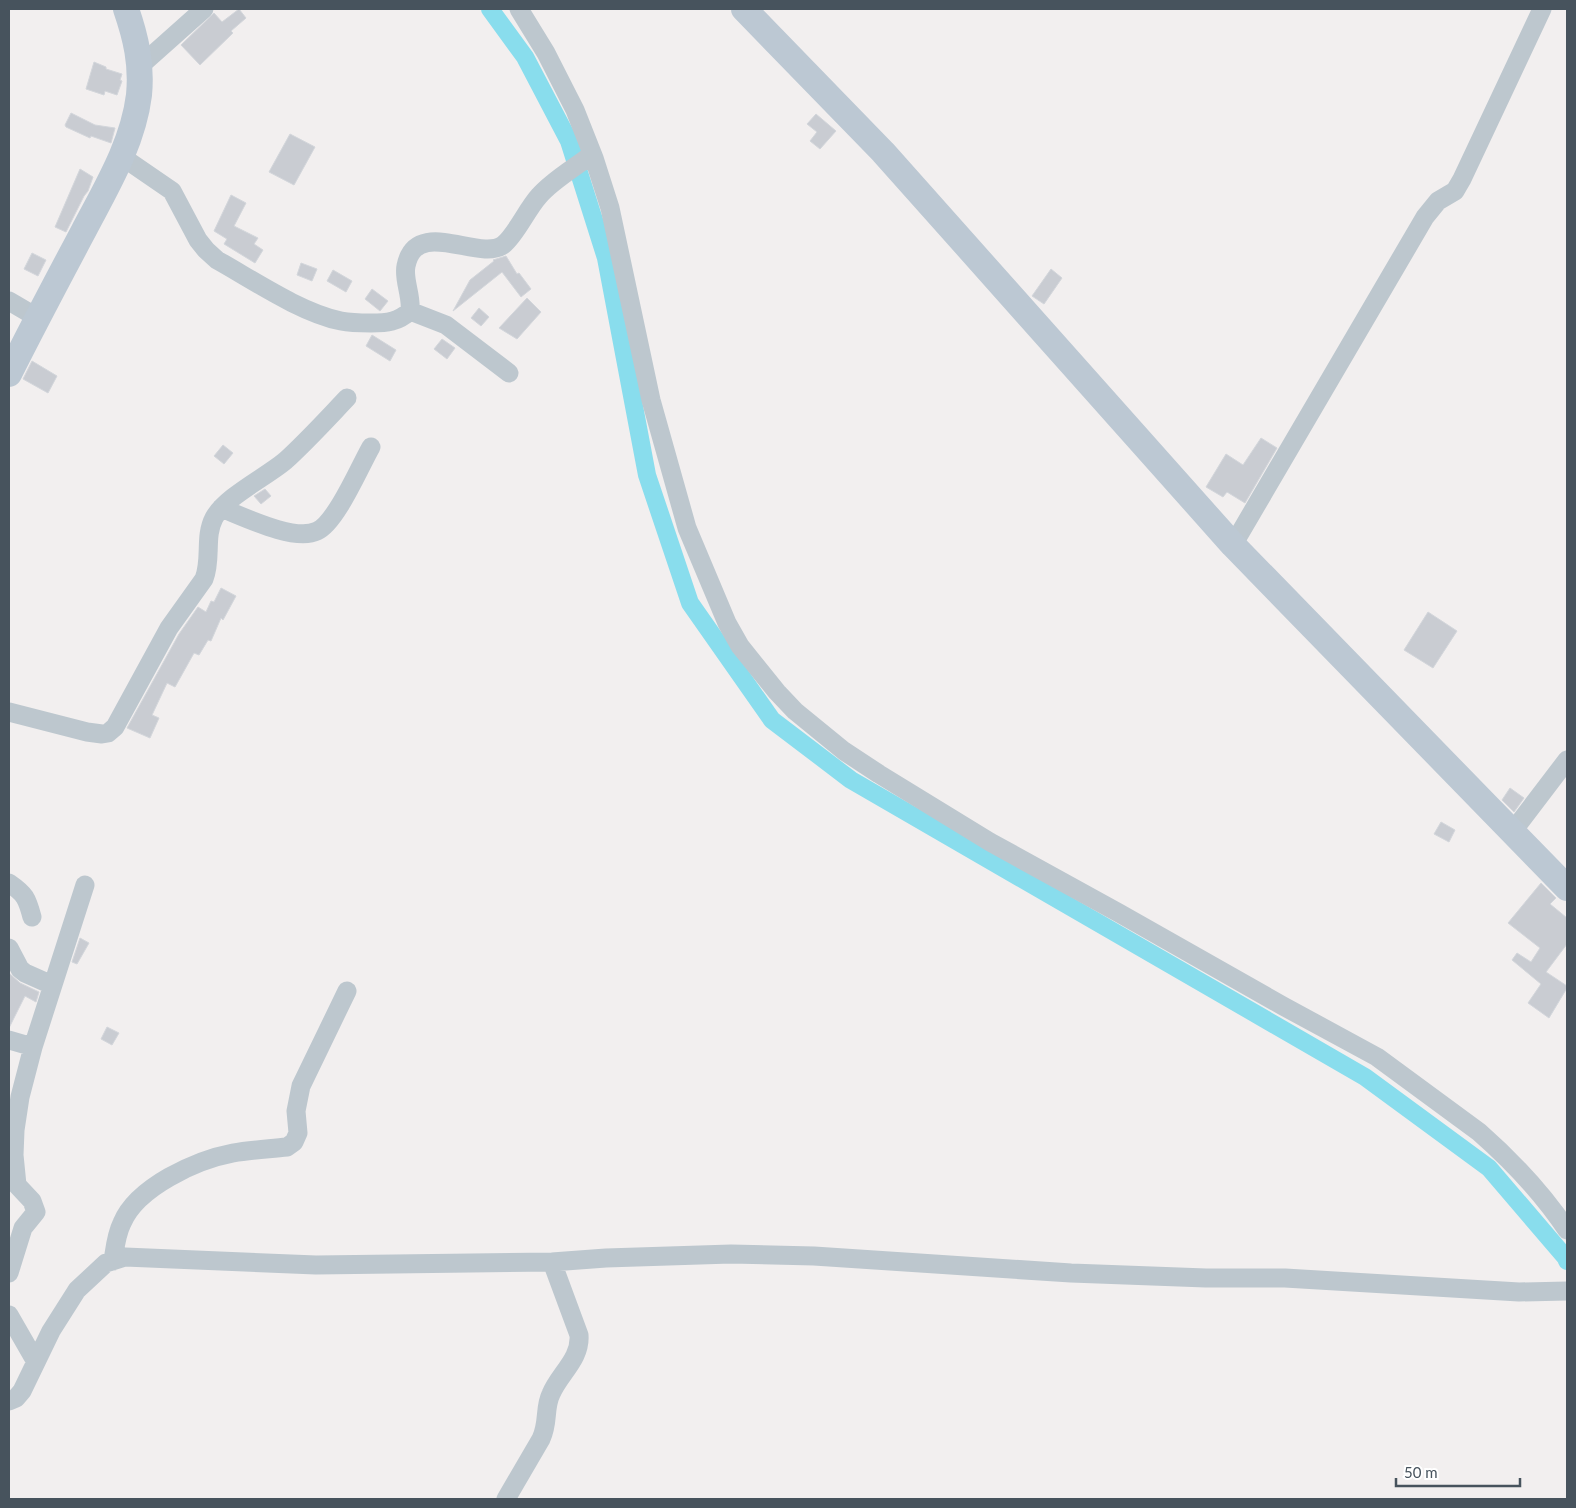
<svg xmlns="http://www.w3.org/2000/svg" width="1576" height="1508" font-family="Lato,sans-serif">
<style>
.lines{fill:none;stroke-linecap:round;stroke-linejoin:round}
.canal{stroke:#89dded;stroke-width:18}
.building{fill:#c9ccd2;stroke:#d3d6db}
.street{stroke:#bdc7ce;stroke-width:19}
.secondary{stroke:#bcc8d3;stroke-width:26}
</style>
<rect width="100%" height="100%" fill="#f2efef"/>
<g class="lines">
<!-- canal -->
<path class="canal" d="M490,9l35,48 44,84 37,117 41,217 43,128 82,117 79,60 514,297 124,91 77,90 1,3"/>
</g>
<!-- building -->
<path class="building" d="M239,9l7,9 -15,13 2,2 -33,32 -19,-20 33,-32 8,9z
M94,62l12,5v2l16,5 -2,6 2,1 -5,14 -12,-4 -1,4 -18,-6z
M71,113l24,12 20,3 -4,15 -20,-7 -1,2 -24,-11 -1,-2z
M816,114l20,17 -16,18 -10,-8 7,-9 -10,-8z
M290,134l25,13 -21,38 -25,-13z
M80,169l13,8 -5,14 -4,5 -18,36 -11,-5z
M231,195l15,8 -12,23 24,12 -4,6 9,6 -8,13 -31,-19 3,-5 -13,-8z
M32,253l14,7 -8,16 -14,-7z
M506,256l11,18 2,-1 12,16 -10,8 -19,-25 -49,39 17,-31 24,-19 -1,-1z
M301,263l16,6 -5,12 -15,-6z
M1051,269l11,9 -18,26 -12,-8z
M333,270l19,11 -6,11 -19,-11z
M372,289l16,12 -8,10 -15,-12z
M527,298l14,14 -24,27 -18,-11z
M479,308l10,9 -8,9 -10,-8z
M372,335l24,15 -6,11 -24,-15z
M442,339l13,9 -8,11 -13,-10z
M32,361l25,15 -9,17 -25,-14z
M1261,438l16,10 -32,55 -18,-11 -4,5 -17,-10 20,-33 17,11z
M223,445l10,8 -9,11 -10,-8z
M265,489l6,7 -10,8 -7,-8z
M221,588l15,8 -13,24 -2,-2 -10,23 -3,-1 -9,15 -5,-2 -19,34 -8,-4 -15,32 7,3 -9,20 -23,-10 52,-94 19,-27 8,5 5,-11 3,1z
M1428,612l29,19 -24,37 -29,-18z
M1510,788l14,10 -10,14 -12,-12z
M1441,822l14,8 -6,12 -15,-8z
M1541,883l15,15 -6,6 17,14v26l-21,28 21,14v2l-18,30 -21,-15 13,-19 -29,-24 5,-7 14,9 9,-14 -32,-25z
M80,938l9,5 -12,21 -5,-2z
M9,973l11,10 19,9 -3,10 -11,-6 -16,32z
M107,1027l12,6 -7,12 -11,-6z"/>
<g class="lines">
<!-- street -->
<path class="street" d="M519,9l27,44 29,57 19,48 16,50 41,192 36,128 40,95 13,23 37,46 18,19 49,40 35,23 111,68 129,71 164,93 94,51 102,75c33,29 64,62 88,98
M140,66l64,-57
M121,156l51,35 26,49 8,10 11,10c36,20 84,53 124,61 10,2 20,2 30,2 16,0 27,-1 39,-12 2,-15 -7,-32 -4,-45 10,-50 73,-4 97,-21 13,-10 24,-36 36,-49 13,-15 32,-26 48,-38l5,-5
M9,301l29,17
M410,311l36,14 63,48
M221,508c23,9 74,34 96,23 19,-8 43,-65 54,-84
M1233,545l192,-328 13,-16 17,-10 7,-12 80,-170
M9,712l78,20 15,2 6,-1 7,-6 54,-99 35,-49c8,-20 0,-42 10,-61 11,-21 52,-41 71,-57 22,-20 42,-42 62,-63
M1513,831l54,-71
M9,883c16,11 18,15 23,34
M9,948l11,21 5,4 27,12
M9,1040l24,7
M113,1261c2,-13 3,-26 9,-38 15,-36 74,-63 111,-70 17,-3 36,-4 54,-6l7,-5 4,-9 -2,-22 5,-25 46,-95
M9,1273l14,-45 13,-16 -4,-11 -15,-16 -3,-30 1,-25 5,-33 13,-50 52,-162
M9,1315l27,47
M9,1401l7,-3 6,-7 29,-60 26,-41 29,-27 19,-6 191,8 236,-3 54,-4 125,-4 83,2 257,17 135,5h79l234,14 48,-1
M506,1499l35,-60c8,-17 3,-31 10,-45 8,-20 30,-35 28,-59l-27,-73"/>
<!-- secondary -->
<path class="secondary" d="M744,9l139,143 350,393 334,343
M9,374c24,-48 49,-95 74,-142 23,-44 50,-88 56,-137 3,-31 -3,-57 -13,-86"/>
</g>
<!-- border -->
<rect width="1576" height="1508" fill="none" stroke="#47535d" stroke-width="20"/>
<!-- scale -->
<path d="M1396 1478v8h124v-8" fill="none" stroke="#47535d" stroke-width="2.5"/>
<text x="1404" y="1478" font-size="15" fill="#47535d" stroke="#ffffff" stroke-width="4" paint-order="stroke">50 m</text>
</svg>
